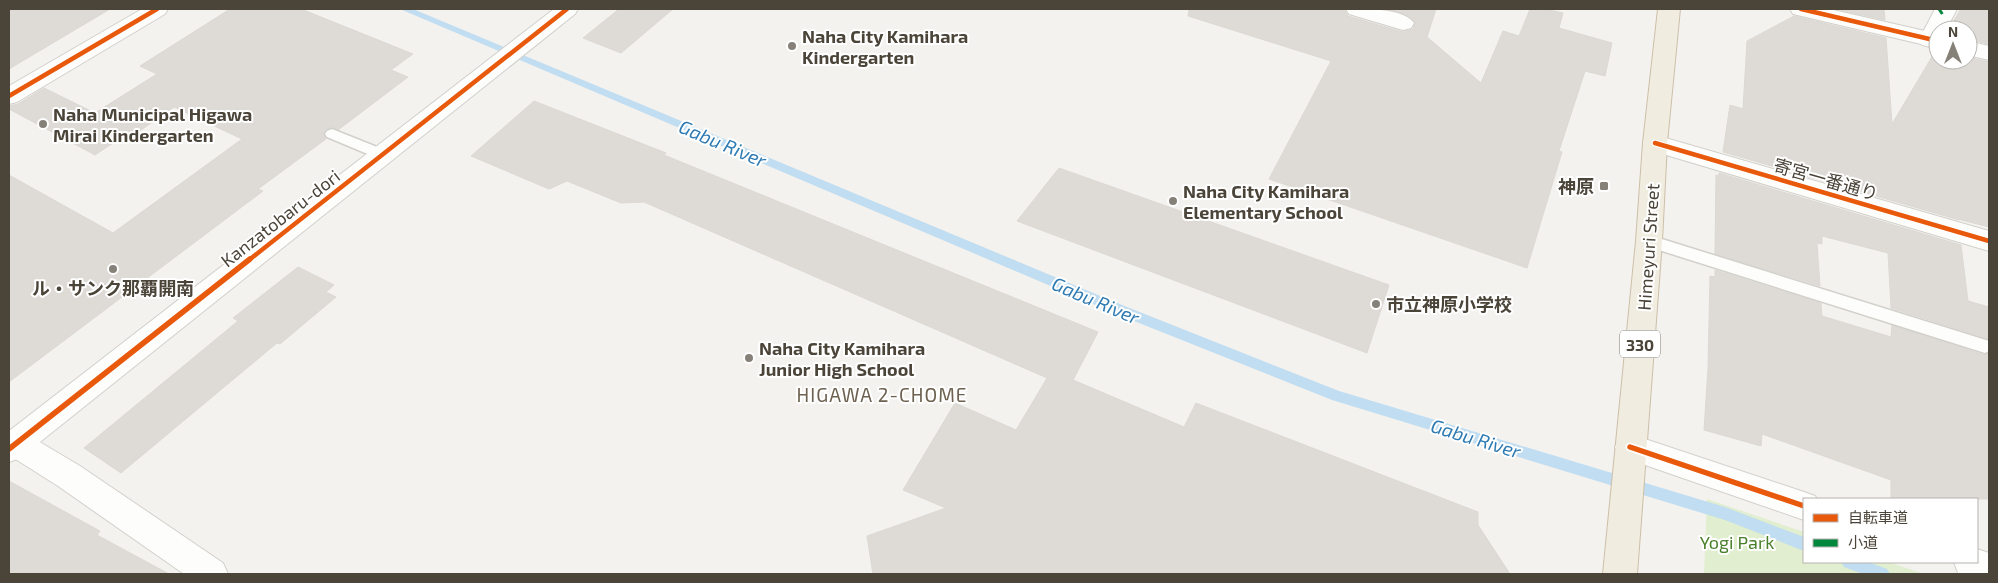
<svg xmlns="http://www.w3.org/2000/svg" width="1998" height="583" font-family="'Exo 2','Noto Sans JP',sans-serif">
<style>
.green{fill:#e1eecf}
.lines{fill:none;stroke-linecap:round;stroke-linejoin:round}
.stream{fill:#c0ddf1;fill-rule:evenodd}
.building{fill:#dedbd6;stroke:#dcd9d4}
.service-casing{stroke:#d2d0cb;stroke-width:3}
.minor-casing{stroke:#d2d0cb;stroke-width:2}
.tertiary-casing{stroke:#d2d0cb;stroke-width:2}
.trunk-casing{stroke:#ccbfa9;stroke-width:2}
.service{fill:#fdfdfc;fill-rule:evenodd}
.minor{fill:#fdfdfc;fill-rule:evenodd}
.tertiary{fill:#fdfdfc;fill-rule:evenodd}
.trunk{fill:#f0ece0;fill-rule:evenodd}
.quiet{stroke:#00873e;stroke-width:3;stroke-dasharray:6 3;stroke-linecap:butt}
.cycleway-far1-casing{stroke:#fff;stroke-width:7}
.cycleway-casing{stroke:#fff;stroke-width:9}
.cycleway-far1{stroke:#e8590c;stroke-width:4.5}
.cycleway{stroke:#e8590c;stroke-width:5.5}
.poi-dot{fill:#868178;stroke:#fff;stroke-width:2}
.labels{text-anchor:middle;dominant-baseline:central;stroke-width:4;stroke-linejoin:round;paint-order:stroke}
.shield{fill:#fff;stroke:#817c74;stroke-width:1}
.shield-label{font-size:16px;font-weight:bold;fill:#4b4439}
.poi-label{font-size:18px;font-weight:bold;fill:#4b4439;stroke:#fff;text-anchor:start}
.street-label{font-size:18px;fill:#4b4439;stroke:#fff}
.park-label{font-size:18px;fill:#4a7f2a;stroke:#fff}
.water-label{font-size:19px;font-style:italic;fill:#2e7ab2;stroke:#fff}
.neighbourhood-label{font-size:19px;letter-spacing:1px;fill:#6e6250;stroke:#fff}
</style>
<rect width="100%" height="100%" fill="#f4f2ee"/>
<!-- green -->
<path class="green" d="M1707,499l97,33v30h84l36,12h-220z"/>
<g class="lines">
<!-- stream -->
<path class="stream" d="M400,9h13l709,296 217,86 386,116 79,30v14l-79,-31 -393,-120 -218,-87z
M1841,562h27l19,7 3,5h-27l-19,-7z"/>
</g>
<!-- building -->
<path class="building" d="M9,9h101l-101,60z
M230,9h71l112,45 -22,16 17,7 -70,53 -5,-3 -7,2 -3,4 3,6 -68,50 5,2 -254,191v-207l104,58 129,-94 -68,-32 -53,37 -5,-3 -21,14 -86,-46v-3l9,-2 26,-16 51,25 62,-39 -17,-8z
M619,9h54l-52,44 -38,-15z
M1189,9h155l4,7 55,16 10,-3 2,-7 -13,-9 -16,-4h50l-9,28 54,46 22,-52 16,5 11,-27h15l18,4 -4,15 53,15 -7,33 -20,-5 -26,80 3,1 -35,116 -258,-89 62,-118 -143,-45z
M1836,9h48l1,11z
M1961,9h28v35l-21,-5v-9h-20z
M1794,16l92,22 6,86 44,-74h2v10h30v-3l21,5v165l-31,-8 1,1 -236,-68 7,-47 13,4 4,-68z
M534,101l132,52 -2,2 434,177 -25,48 111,47 12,-24 282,109v13l32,49h-637l-6,-38 79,-28 -43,-18 52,-87 61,27 31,-52 -403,-176 -23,1 -54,-22 -18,8 -78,-33z
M1059,168l330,117 -22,68 -350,-132z
M1719,173l242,72 7,56 21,6v32l-98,-31 -3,-55 -66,-17v8l-5,-1 3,43 -105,-32 1,-79 3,1z
M298,267l36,18 -8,7 10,5 -56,47 -3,-1 -156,130 -37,-25 154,-127 -5,-3z
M1715,270l106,33 1,13 69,21 1,-12 92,30 5,-2v146h-98v-19l-129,-46 -1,12 -57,-16 4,-61 2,-93 5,1z
M9,481l91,50 -3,4 72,39h-160z"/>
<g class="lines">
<defs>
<path id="service" d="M332,129l55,22 2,4 -2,4 -5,1 -55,-23 -2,-3 2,-3z
M1649,235l340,106v10l-4,2 -342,-108 -2,-4 2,-4z"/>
<path id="minor" d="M142,9h26l-3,5 -148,88 -8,2v-18z
M1346,9c17,-1 58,-1 68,14l-3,5 -8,2 -54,-16z
M1935,9h22l-11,21h-8v15l-8,2 -8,-2 -3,-5z
M1655,135l334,96v20l-343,-102 -3,-6 3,-6z
M17,431l11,4 52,31 143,97 5,11h-44l-126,-88 -49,-31v-21z
M1630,434l174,58 11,4 2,3h-13v21l-185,-64 -4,-9 4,-9z
M1977,549l12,4v21l-31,-1 -4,-11h23z"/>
<path id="tertiary" d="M554,9h24l-3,5 -555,444 -11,4v-31z
M1790,9h39l109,25v14l-145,-34z
M1968,41l21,5v14l-21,-5z"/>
<path id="trunk" d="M1658,9h22l-13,134 -5,98 -25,333h-34l33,-333 7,-98z"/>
</defs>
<!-- service casing -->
<use href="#service" class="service-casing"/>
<!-- minor casing -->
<use href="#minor" class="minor-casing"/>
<!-- tertiary casing -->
<use href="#tertiary" class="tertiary-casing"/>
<!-- trunk casing -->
<use href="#trunk" class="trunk-casing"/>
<!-- service -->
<use href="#service" class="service"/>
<!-- minor -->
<use href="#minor" class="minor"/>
<!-- tertiary -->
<use href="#tertiary" class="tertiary"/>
<!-- trunk -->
<use href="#trunk" class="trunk"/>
<!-- quiet -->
<path class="quiet" d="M1939,9l4,6"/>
<defs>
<path id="cycleway-far1" d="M1801,9l137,32
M9,96l148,-87
M1655,143l334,98
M249,260l318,-251"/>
<path id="cycleway" d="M1630,447l174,59
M9,449l241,-190"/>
</defs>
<!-- cycleway-far1 casing -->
<use href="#cycleway-far1" class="cycleway-far1-casing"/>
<!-- cycleway casing -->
<use href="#cycleway" class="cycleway-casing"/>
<!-- cycleway-far1 -->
<use href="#cycleway-far1" class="cycleway-far1"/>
<!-- cycleway -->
<use href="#cycleway" class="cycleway"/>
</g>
<!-- markers -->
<g class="poi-dot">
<circle cx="792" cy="46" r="5"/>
<circle cx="43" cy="124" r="5"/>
<rect x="1599" y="181" width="10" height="10" rx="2.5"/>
<circle cx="1173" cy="201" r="5"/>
<circle cx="113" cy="269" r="5"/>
<circle cx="1376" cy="304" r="5"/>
<circle cx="749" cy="358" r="5"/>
</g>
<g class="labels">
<!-- shield labels -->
<rect class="shield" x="1620" y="330.5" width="40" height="27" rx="4"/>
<g class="shield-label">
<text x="1640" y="344">330</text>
</g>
<!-- poi labels -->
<g class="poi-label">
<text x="802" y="36">Naha City Kamihara<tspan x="802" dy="21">Kindergarten</tspan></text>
<text x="53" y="114">Naha Municipal Higawa<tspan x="53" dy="21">Mirai Kindergarten</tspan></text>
<text x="1594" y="186" text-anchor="end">神原</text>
<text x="1183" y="191">Naha City Kamihara<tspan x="1183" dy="21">Elementary School</tspan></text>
<text x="113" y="288" text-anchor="middle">ル・サンク那覇開南</text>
<text x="1386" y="304">市立神原小学校</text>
<text x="759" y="348">Naha City Kamihara<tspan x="759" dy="21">Junior High School</tspan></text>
</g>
<!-- street labels -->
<g class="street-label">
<text transform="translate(1826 179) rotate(16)">寄宮一番通り</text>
<text transform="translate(280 218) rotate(-38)">Kanzatobaru-dori</text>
<text transform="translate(1648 247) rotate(-86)">Himeyuri Street</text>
</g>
<!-- park labels -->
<g class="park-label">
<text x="1737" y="542">Yogi Park</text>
</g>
<!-- water labels -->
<g class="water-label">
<text transform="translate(723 143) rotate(23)">Gabu River</text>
<text transform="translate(1096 300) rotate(23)">Gabu River</text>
<text transform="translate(1476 438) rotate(17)">Gabu River</text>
</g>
<!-- neighbourhood labels -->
<g class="neighbourhood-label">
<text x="882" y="394">HIGAWA 2-CHOME</text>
</g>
</g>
<!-- border -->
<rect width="1998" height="583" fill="none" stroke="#4b4439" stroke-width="20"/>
<!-- legend -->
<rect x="1803" y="498" width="175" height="65" fill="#ffffff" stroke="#b7b4b0"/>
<rect x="1813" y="514" width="25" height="8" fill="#e8590c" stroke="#b7b4b0"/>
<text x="1848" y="523" font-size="15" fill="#4b4439">自転車道</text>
<rect x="1813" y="539" width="25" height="8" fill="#00873e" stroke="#b7b4b0"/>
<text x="1848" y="548" font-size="15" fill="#4b4439">小道</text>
<!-- north arrow -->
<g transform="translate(1953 45)"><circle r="24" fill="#ffffff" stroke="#b7b4b0"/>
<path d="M0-4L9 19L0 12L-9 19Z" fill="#868178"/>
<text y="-8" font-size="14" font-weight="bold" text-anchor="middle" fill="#4b4439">N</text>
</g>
</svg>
